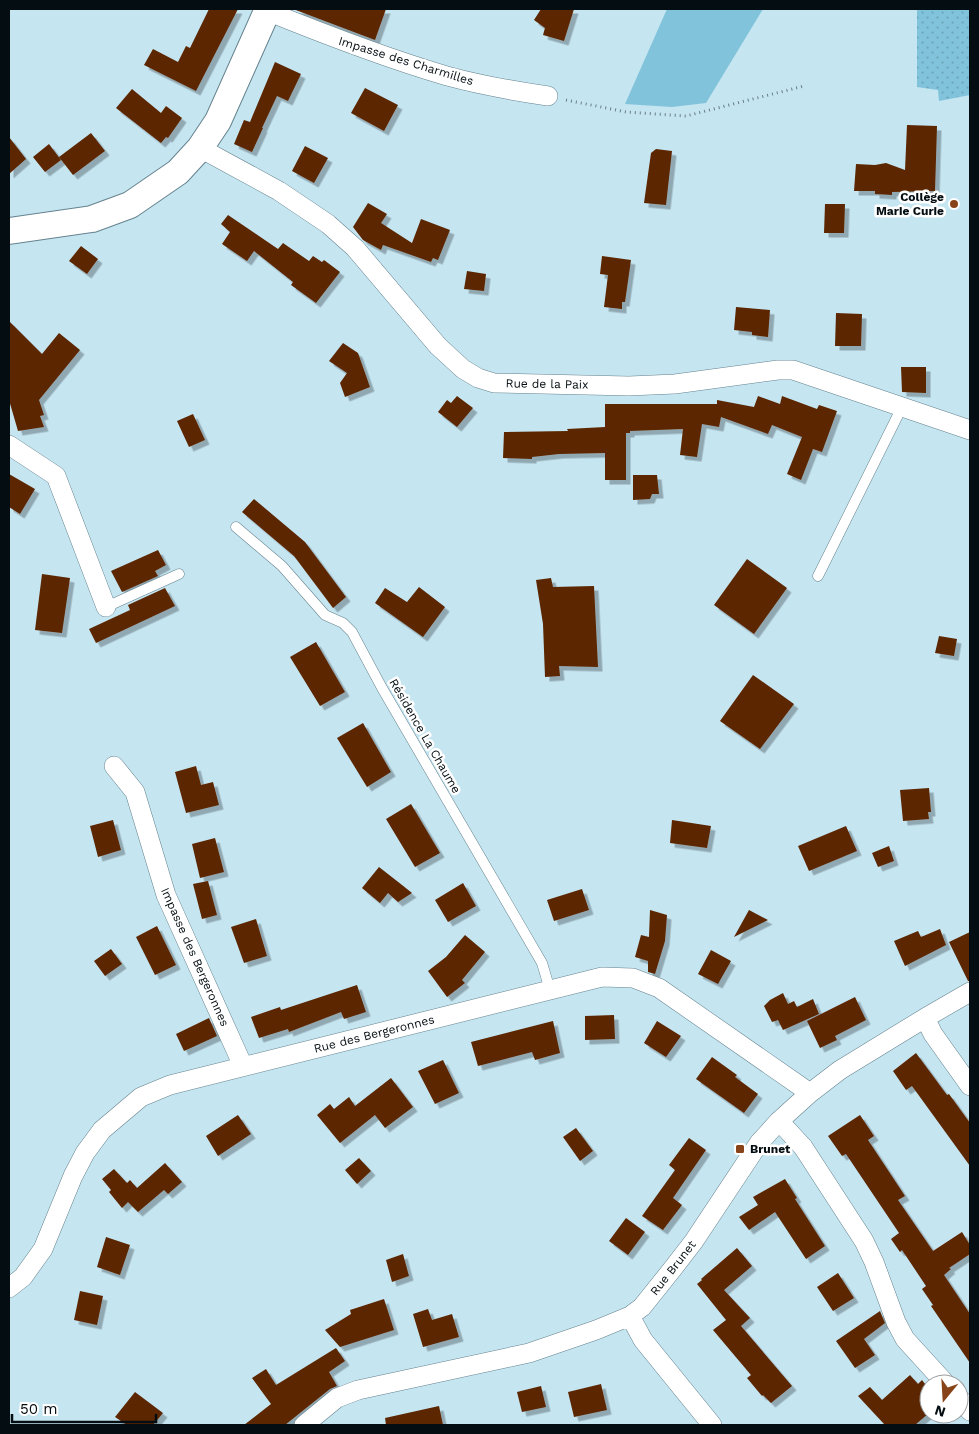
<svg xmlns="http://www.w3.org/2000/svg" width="979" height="1434" font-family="'Work Sans',sans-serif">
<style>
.grass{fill:#80c3db}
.park{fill:url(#park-dots)}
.building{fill:#5c2600;filter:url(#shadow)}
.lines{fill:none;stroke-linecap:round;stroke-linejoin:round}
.lane-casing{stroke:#65838e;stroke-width:11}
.street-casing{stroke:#65838e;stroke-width:20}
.secondary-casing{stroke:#65838e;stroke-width:28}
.path{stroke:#687d85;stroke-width:3;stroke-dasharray:1 4;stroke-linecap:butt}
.lane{stroke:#fff;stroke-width:10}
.street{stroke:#fff;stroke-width:19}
.secondary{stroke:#fff;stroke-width:26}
.poi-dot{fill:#884418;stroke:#fff;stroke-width:2}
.labels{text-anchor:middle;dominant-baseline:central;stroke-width:5;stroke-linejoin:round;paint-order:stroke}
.street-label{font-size:12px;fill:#040d11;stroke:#fff}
.poi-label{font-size:12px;font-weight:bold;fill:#040d11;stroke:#fff;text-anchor:end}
</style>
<defs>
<pattern id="park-dots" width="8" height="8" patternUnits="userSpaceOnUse" patternTransform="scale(1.25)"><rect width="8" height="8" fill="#80c3db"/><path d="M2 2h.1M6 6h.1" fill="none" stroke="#6da6bb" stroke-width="1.8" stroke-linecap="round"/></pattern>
<filter id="shadow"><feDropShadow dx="4.5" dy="4.5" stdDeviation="0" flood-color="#0004"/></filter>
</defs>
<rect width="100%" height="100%" fill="#c5e5f1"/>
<!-- grass -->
<path class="grass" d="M667,9h96l-57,94 -34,4 -47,-3z"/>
<!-- park -->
<path class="park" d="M917,9h53v86l-31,6 -1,-11 -21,-3z"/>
<!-- building -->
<path class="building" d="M209,9h29l-42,82 -52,-26 9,-16 25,13 8,-16 4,2z
M293,9h93l-11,31z
M541,9h33l-10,32 -21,-6 2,-7 -11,-8z
M275,62l26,12 -13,27 -11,-5 -15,32h1l-11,24 -18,-8 10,-24 6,2z
M365,88l33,17 -14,26 -33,-18z
M132,89l29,24 5,-7 16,12 -14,20 -2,-1 -5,6 -45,-35z
M907,125l30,1 -2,65 -43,1v3l-17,-1v-3h-21l2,-27 19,1 11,-2 19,7z
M91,133l14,18 -32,24 -14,-18z
M9,137l17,22 -17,15z
M49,144l12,16 -16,12 -12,-15z
M305,146l23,12 -14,25 -22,-12z
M656,149l16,2 -6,54 -22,-2 7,-50z
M368,203l19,11 -6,9 31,20 9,-24 29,11 -12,30 -5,-2 -2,4 -48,-17 -2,5 -18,-10 -10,-13z
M825,204h20l-1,29h-20z
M228,215l50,34 5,-6 26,18 4,-5 9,6 2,-2 16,12 -24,31 -25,-18 2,-3 -39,-31 -7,10 -25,-17 8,-12 -9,-8z
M81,246l17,13 -11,15 -18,-13z
M602,256l29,4 -6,42h-3v7l-18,-2 4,-32 -8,-1z
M467,271l19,3 -2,17 -20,-2z
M736,307l34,3 -2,27 -16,-2v-3l-18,-2z
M836,313l26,1 -1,32h-26z
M9,321l33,33 17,-21 21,17 -41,50 5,15 -4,1 4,11 -26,4 -9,-31z
M343,343l15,10 12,34 -25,10 -5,-14 7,-10 -18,-12z
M901,367h25v26l-24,-1z
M457,396l16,12 -16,19 -19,-15 9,-12 4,3z
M758,396l22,8 2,-8 35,13 2,-4 18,6 -15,41 -9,-3 -12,31 -14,-6 15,-37 -30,-12 -4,9 -47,-17 -2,10 -17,-3 -5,33 -17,-2 3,-26 -53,2v2h-4v47h-21v-27l-46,1 -27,3v2l-29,-1 1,-26 64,-1 -1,-2 38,-2v-23h112v-4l37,7z
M193,414l12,26 -16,7 -12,-26z
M9,474l26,15 -15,25 -11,-7z
M633,475h24l2,19h-7l-2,5 -17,1z
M254,499l51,43 41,55 -13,11 -39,-52 -52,-44z
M158,550l8,15 -11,6 3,5 -36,16 -11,-21z
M747,559l40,29 -33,46 -40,-29z
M42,574l28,4 -8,55 -27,-3z
M551,578l2,9 41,-1 4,81 -39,-1 1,10 -15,1 -2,-53 -7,-44z
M419,587l26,20 -22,30 -48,-34 10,-15 22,14z
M165,588l10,18 -79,37 -7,-14 41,-19 -2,-5z
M939,636l18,3 -3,17 -19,-3z
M316,642l29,50 -25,14 -30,-49z
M753,675l41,29 -34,45 -40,-28z
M363,723l28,49 -24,15 -30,-49z
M196,766l5,19 12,-3 6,23 -33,8 -11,-41z
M929,788l2,24h-3l1,7 -26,2 -3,-31z
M411,804l29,49 -25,14 -29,-48z
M113,820l8,30 -23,7 -8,-31z
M672,820l39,6 -4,22 -37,-5z
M846,826l11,25 -48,20 -11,-25z
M215,838l9,34 -24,6 -8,-34z
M889,846l5,15 -16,6 -6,-14z
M379,867l23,18 10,8 -14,9 -10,-9 -8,10 -18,-15z
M208,881l9,34 -15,4 -9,-35z
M463,883l13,23 -28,16 -13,-22z
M582,889l7,21 -35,11 -7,-21z
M650,910l17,5 -2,26 -10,33 -7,-2v-11l-13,-4 6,-22 8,2z
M749,910l19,10 -34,17z
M256,919l11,37 -23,7 -13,-36z
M157,926l19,39 -21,10 -19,-38z
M940,929l6,16 -41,21 -11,-25 24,-10 3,6z
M970,932v49h-2l-19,-39z
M465,935l20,17 -23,28 3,3 -18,14 -19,-26 18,-14z
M111,949l11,15 -17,12 -11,-15z
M711,950l20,11 -13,23 -20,-10z
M357,985l9,27 -22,7 -3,-7 -52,20 -1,-3 -29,9 -8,-21 29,-10 1,3z
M783,993l5,11 6,-3 3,6 16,-8 6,15 -36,16 -5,-10 -6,2 -8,-16 6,-6z
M855,997l11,23 -31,16 2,4 -17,8 -13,-27z
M614,1015l1,24 -30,1v-24z
M209,1018l8,18 -33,15 -8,-17z
M553,1021l7,32 -25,7 -3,-8 -54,14 -7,-24z
M657,1021l24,15 -15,21 -22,-14z
M916,1053l31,42 2,-1 21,29v43l-58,-80 -6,4 -13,-19z
M712,1057l25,18 -2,2 23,17 -14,19 -48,-34z
M443,1060l16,33 -24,11 -17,-33z
M391,1078l22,29 -28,21 -10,-13 -35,28 -23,-28 13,-11 4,5 15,-12 6,9z
M238,1115l13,19 -33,22 -12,-20z
M860,1115l14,21 -6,4 37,56 -7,4 35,51 29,-19 8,13v9l-21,14 2,1 -7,6 26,39v49l-39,-57 2,-1 -11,-16 4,-3 -24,-36 -2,2 -9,-13 8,-6 -53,-79 -4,2 -14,-20z
M576,1128l17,23 -13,10 -17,-24z
M689,1138l17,12 -33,48 9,7 -19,25 -21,-14 33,-46 -6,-5z
M359,1158l12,13 -14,13 -12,-14z
M165,1163l17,19 -14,12 -4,-4 -26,22 -10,-10 -6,6 -13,-16 2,-2 -9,-11 12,-10 13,14 3,-3 7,8z
M785,1179l12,19 -2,1 30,47 -19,13 -31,-47 -26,18 -10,-13 19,-12 -5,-8z
M626,1218l19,14 -17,23 -19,-14z
M106,1237l24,8 -10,30 -23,-8z
M737,1248l15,18 -28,24 26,28 -9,8 51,60 -21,17 -8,-8 -1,1 -15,-18 4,-3 -38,-45 13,-10 -29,-36 5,-4 -1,-1z
M403,1254l6,22 -17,6 -6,-22z
M838,1273l16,25 -21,13 -16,-24z
M80,1291l23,5 -6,29 -23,-5z
M384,1299l10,31 -54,17 -15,-17 26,-16 -1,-4z
M428,1309l4,11 20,-6 7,23 -36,10 -10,-33z
M880,1311l5,12 -21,16 11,16 -20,13 -19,-27z
M336,1348l9,13 -16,11 8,14 -7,3 -45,36h-41l27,-21 -19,-26 14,-9 10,16z
M910,1375l8,9 4,-4 7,9v24l-14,12h-30l-27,-29 12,-9 12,13z
M601,1384l6,26 -33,7 -6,-25z
M541,1386l5,21 -24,5 -5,-20z
M135,1392l28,21 -10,12h-26l-12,-8z
M439,1406l4,19h-57l-1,-7z"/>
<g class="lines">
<defs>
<path id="lane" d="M236,527l46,39 43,49 18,8 9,9 30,56 160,275 8,27
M818,576l84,-169
M106,607l73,-33"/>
<path id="street" d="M267,11c59,24 119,47 180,65 33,9 67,15 101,20
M200,148l79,43 49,33 27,24 83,98 25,23 15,9 16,5 135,3 46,-2 103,-14h15l177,60
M9,445l47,31 50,131
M114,766l21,26 31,103 77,171
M925,1018l8,16 37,52
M779,1121l24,26 61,94 10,21 22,60 9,17 41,45
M9,1288l14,-11 20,-28 30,-73 12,-23 17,-23 39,-33 29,-12 432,-108 31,1 26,10 151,105
M630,1316l13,24 69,85
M959,1398l11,13
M304,1425l33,-27 21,-8 171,-37 67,-23 34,-14 12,-9 32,-40 20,-26 65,-98 20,-22 31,-28 30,-23 85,-52 45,-26"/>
<path id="secondary" d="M9,231l83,-12 38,-14 48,-33 22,-24 18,-27 50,-112"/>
</defs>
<!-- lane casing -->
<use href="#lane" class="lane-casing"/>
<!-- street casing -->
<use href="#street" class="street-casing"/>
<!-- secondary casing -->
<use href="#secondary" class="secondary-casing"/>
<!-- path -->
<path class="path" d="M566,100l60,12 60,4 118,-30"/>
<!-- lane -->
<use href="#lane" class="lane"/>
<!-- street -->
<use href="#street" class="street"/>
<!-- secondary -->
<use href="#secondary" class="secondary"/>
</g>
<!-- markers -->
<g class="poi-dot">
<circle cx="954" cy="204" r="5"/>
<rect x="735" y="1144" width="10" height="10" rx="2.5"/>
</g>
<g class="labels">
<!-- street labels -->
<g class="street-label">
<text transform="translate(406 61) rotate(17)">Impasse des Charmilles</text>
<text transform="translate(547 384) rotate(1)">Rue de la Paix</text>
<text transform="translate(425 736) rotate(60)">Résidence La Chaume</text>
<text transform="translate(195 957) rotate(66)">Impasse des Bergeronnes</text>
<text transform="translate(374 1034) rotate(-14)">Rue des Bergeronnes</text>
<text transform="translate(673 1268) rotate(-52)">Rue Brunet</text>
</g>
<!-- poi labels -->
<g class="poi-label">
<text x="944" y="197">Collège<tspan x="944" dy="14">Marie Curie</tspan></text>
<text x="750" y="1149" text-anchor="start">Brunet</text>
</g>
</g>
<!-- border -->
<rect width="979" height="1434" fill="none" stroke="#040d11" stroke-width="20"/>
<!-- north arrow -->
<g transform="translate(944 1399) rotate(198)"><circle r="24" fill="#ffffff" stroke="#9b9ea0"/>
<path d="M0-4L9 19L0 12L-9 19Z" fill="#884418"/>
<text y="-8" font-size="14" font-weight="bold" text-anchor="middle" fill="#040d11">N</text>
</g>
<!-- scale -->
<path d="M12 1414v8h144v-8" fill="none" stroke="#040d11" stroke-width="2.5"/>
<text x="20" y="1414" font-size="15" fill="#040d11" stroke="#ffffff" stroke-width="4" paint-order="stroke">50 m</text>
</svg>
